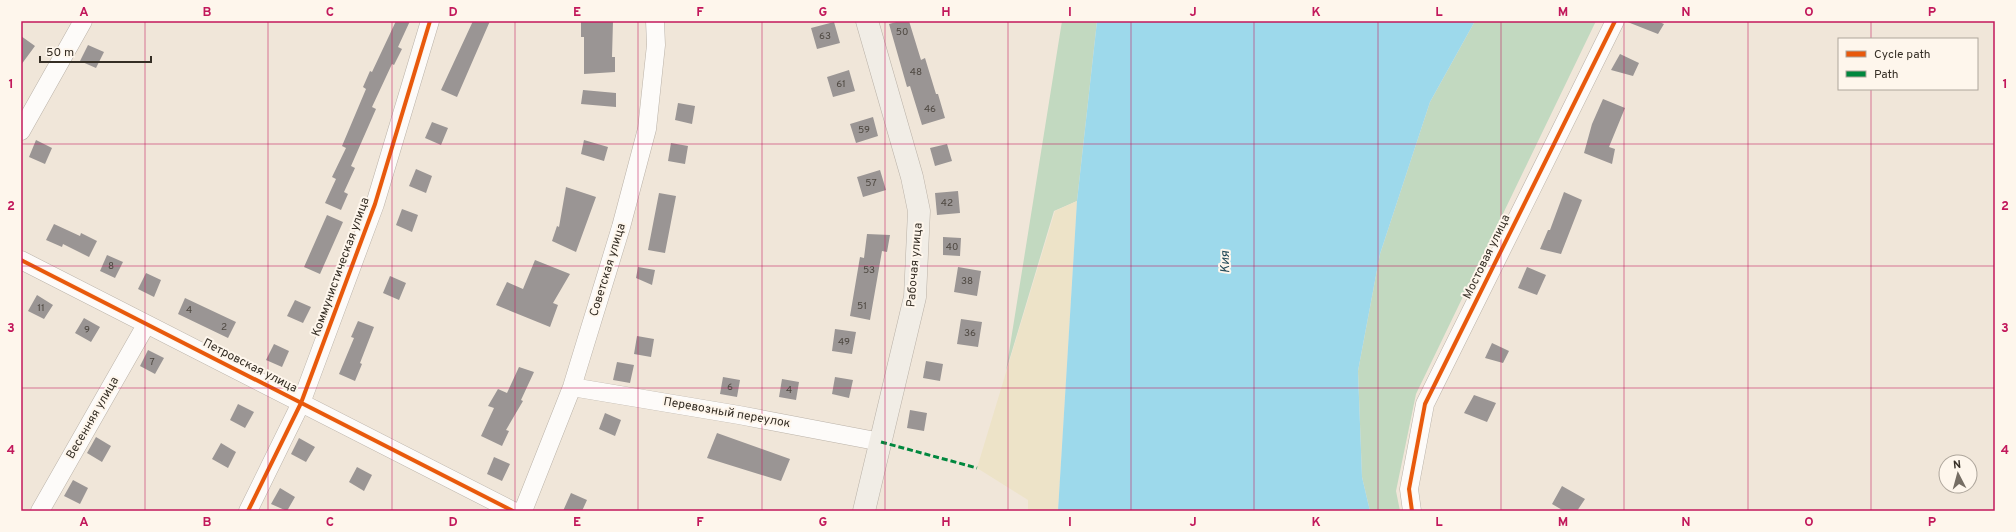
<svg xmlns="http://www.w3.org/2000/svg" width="2016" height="532" font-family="Overpass,sans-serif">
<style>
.green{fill:#c2d9c0}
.sand{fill:#ede3c8}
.water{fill:#9dd9eb}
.building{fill:#9a9594}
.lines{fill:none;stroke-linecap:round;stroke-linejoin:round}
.minor-casing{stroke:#bab2a8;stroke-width:19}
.secondary-casing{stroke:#bab2a8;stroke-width:23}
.minor{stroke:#fdfbf9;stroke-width:18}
.secondary{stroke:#f1ede6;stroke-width:22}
.quiet{stroke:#00873e;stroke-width:3;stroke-dasharray:6 3;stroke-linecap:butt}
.cycleway-casing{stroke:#fef6ec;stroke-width:6}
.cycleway{stroke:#e8590c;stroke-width:4}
.grid{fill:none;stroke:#c2185b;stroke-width:1;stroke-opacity:0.55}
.labels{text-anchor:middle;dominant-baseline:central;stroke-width:4;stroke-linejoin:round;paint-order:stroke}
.number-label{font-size:10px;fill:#4e4841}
.street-label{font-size:12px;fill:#352e25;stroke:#fef6ec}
.water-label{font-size:13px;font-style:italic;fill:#244b59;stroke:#fef6ec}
.neatline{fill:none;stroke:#c2185b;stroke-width:1.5}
.grid-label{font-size:13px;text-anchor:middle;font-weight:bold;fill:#c2185b}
</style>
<rect width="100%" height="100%" fill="#f0e6d9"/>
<!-- green -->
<path class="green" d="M1062,21h35l-20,180 -23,10 -48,160z
M1475,21h121l-180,373 -20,97 4,20h-30l-8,-34 -4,-106 22,-117 50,-152z"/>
<!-- sand -->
<path class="sand" d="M1077,201l-19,310h-30v-11l-51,-32 78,-257z"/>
<!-- water -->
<path class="water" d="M1097,21h378l-45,81 -50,152 -22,117 4,106 8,34h-312l19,-310z"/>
<!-- building -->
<path class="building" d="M396,21h14l-12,26 4,2 -8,16 -2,-1 -20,43 4,2 -25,57 4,2 -11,24 4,2 -7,16 -16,-7 11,-24 -4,-2 14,-29 -4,-2 24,-57 -3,-2 7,-16 2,1z
M473,21h17l-33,76 -16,-7z
M581,21h32l-1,36h3v15l-31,2v-37h-3z
M900,21h9l12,39 4,-2 11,36h2l7,24 -23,7 -12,-39 -3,1 -18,-63z
M1625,21h32l7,3 -6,10z
M834,22l6,21 -23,6 -6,-21z
M21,36l14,10 -14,19z
M88,45l16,7 -8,16 -16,-7z
M1620,54l19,9 -6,13 -22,-6z
M849,70l6,21 -22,6 -6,-20z
M583,90l33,3v14l-35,-3z
M1603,99l22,9 -16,39 6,2 -3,15 -28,-11 8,-29z
M678,103l17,3 -3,18 -17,-4z
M873,117l5,19 -22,7 -6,-19z
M432,122l16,6 -7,17 -16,-7z
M36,140l16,8 -7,16 -16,-7z
M584,140l24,7 -4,14 -23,-7z
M671,143l17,3 -3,18 -17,-3z
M947,144l5,17 -17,5 -5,-18z
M416,169l16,7 -6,17 -17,-7z
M880,170l6,20 -23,7 -6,-20z
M566,187l30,10 -20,55 -24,-11 5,-15 2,1z
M958,191l2,22 -23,2 -2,-22z
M1564,192l18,8 -21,54 -21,-5 8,-19h2z
M659,193l17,3 -11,57 -17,-3z
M402,209l16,6 -6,17 -16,-7z
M327,215l16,7 -23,52 -16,-7z
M54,224l26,12 1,-3 16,8 -8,16 -26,-13 -1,3 -16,-7z
M867,234l23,1 -3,17 -5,-1 -12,69 -20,-4 10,-59 4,1z
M943,237l18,1 -1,18 -17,-1z
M107,255l16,7 -8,16 -15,-7z
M535,260l35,14 -17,29 5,2 -8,22 -54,-22 11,-23 16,7z
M638,267l17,3 -3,15 -16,-7z
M958,267l23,4 -4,25 -23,-4z
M1527,267l19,8 -9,20 -19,-7z
M146,273l15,7 -7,17 -16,-8z
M390,276l16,7 -7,17 -16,-7z
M37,295l16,10 -9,14 -16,-8z
M185,298l51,24 -8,16 -50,-24z
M295,300l16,7 -8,16 -16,-7z
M84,318l16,9 -9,15 -16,-9z
M961,319l21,3 -4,25 -21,-3z
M358,321l16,6 -14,36 2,1 -7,17 -16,-7 15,-36 -3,-1z
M835,329l21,3 -4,22 -20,-3z
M637,336l17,3 -3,18 -17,-3z
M1492,343l17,8 -6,12 -18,-5z
M274,344l15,7 -7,16 -16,-7z
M148,350l16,8 -9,16 -15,-8z
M926,361l17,3 -3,17 -17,-3z
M617,362l17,3 -4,18 -17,-3z
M519,367l15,5 -13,28 2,1 -17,29 3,1 -7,15 -21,-10 13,-28 -6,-2 10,-17 9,4z
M723,377l17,3 -3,17 -17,-3z
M835,377l18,3 -4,18 -17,-4z
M782,379l17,3 -3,18 -17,-3z
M1474,395l22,8 -9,19 -23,-9z
M238,404l16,8 -9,16 -15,-8z
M910,410l17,3 -3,18 -17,-3z
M605,413l16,7 -6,16 -16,-7z
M717,433l73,26 -9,22 -74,-23z
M96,437l15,9 -9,16 -15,-9z
M299,438l16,9 -9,15 -15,-8z
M221,443l15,9 -8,16 -16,-9z
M494,457l16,7 -8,17 -15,-7z
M357,467l15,8 -8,16 -15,-9z
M73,480l15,8 -8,16 -16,-8z
M1562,486l23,13 -8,12h-13l-12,-7z
M280,488l15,9 -8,14 -16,-7z
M571,493l16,7 -5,11h-19z"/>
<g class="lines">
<defs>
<path id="minor" d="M21,131l62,-110
M21,260l492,251
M572,387l167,28 142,27
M40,511l106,-186
M248,511l53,-108 74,-199 55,-183
M523,511l49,-124 49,-160 26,-98 9,-84 -1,-24
M1412,511l-3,-22 16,-85 190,-383"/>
<path id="secondary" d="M864,511l51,-214 4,-86 -7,-34 -45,-156"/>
</defs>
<!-- minor casing -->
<use href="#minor" class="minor-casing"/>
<!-- secondary casing -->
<use href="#secondary" class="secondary-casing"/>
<!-- minor -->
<use href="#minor" class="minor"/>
<!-- secondary -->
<use href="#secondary" class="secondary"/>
<!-- quiet -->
<path class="quiet" d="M881,442l96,26"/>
<defs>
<path id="cycleway" d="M21,260l492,251
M248,511l53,-108 74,-199 55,-183
M1412,511l-3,-22 16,-85 190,-383"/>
</defs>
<!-- cycleway casing -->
<use href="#cycleway" class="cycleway-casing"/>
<!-- cycleway -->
<use href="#cycleway" class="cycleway"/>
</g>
<!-- grid -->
<path class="grid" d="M145,21v490M268,21v490M392,21v490M515,21v490M638,21v490M762,21v490M885,21v490M1008,21v490M1131,21v490M1254,21v490M1378,21v490M1501,21v490M1624,21v490M1748,21v490M1871,21v18M1871,89v422M21,144h1974M21,266h1974M21,388h1974"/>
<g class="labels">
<!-- number labels -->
<g class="number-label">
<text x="902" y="32">50</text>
<text x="825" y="36">63</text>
<text x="916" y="72">48</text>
<text x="841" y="84">61</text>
<text x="930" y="109">46</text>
<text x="864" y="130">59</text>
<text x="871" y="183">57</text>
<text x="947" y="203">42</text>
<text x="952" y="247">40</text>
<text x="111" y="266">8</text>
<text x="869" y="270">53</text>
<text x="967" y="281">38</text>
<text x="862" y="306">51</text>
<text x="41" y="308">11</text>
<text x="189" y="310">4</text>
<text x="224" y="327">2</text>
<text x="87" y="330">9</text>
<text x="970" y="333">36</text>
<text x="844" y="342">49</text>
<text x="152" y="362">7</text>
<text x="730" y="387">6</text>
<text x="789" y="390">4</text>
</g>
<!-- street labels -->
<g class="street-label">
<text transform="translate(1487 257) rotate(-64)">Мостовая улица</text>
<text transform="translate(915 265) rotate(-85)">Рабочая улица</text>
<text transform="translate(341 267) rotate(-70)">Коммунистическая улица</text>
<text transform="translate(608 270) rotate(-73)">Советская улица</text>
<text transform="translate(250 366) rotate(27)">Петровская улица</text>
<text transform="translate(727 413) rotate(10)">Перевозный переулок</text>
<text transform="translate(93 418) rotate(-60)">Весенняя улица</text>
</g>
<!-- water labels -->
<g class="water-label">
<text transform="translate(1226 262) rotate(-91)">Кия</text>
</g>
</g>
<!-- border -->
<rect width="2016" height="532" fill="none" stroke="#fef6ec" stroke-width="44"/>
<!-- legend -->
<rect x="1838" y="38" width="140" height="52" fill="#fef6ec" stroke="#aea69c"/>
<rect x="1846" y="51" width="20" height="6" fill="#e8590c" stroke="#aea69c"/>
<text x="1874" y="58" font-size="12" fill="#352e25">Cycle path</text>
<rect x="1846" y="71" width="20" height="6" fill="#00873e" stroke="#aea69c"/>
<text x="1874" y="78" font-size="12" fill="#352e25">Path</text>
<!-- north arrow -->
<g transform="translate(1958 474) rotate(354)"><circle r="19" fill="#fef6ec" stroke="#aea69c"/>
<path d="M0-3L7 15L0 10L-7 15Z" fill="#766e64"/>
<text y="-6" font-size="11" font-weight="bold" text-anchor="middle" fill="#352e25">N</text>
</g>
<!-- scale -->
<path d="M40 56v6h111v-6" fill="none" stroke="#352e25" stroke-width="2"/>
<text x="46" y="56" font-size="12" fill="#352e25" stroke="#fef6ec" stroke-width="3" paint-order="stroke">50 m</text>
<rect x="22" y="22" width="1972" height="488" class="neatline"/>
<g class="grid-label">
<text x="84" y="16">A</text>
<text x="207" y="16">B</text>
<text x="330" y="16">C</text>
<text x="453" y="16">D</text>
<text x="577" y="16">E</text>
<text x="700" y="16">F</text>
<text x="823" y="16">G</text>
<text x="946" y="16">H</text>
<text x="1070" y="16">I</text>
<text x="1193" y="16">J</text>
<text x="1316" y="16">K</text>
<text x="1439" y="16">L</text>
<text x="1563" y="16">M</text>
<text x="1686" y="16">N</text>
<text x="1809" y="16">O</text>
<text x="1932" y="16">P</text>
<text x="11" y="88">1</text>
<text x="2005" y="88">1</text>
<text x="11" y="210">2</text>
<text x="2005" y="210">2</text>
<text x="11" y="332">3</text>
<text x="2005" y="332">3</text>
<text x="11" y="454">4</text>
<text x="2005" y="454">4</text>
<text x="84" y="526">A</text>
<text x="207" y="526">B</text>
<text x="330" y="526">C</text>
<text x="453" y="526">D</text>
<text x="577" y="526">E</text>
<text x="700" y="526">F</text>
<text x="823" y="526">G</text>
<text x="946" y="526">H</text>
<text x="1070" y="526">I</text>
<text x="1193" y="526">J</text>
<text x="1316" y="526">K</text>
<text x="1439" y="526">L</text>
<text x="1563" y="526">M</text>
<text x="1686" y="526">N</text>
<text x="1809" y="526">O</text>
<text x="1932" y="526">P</text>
</g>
</svg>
